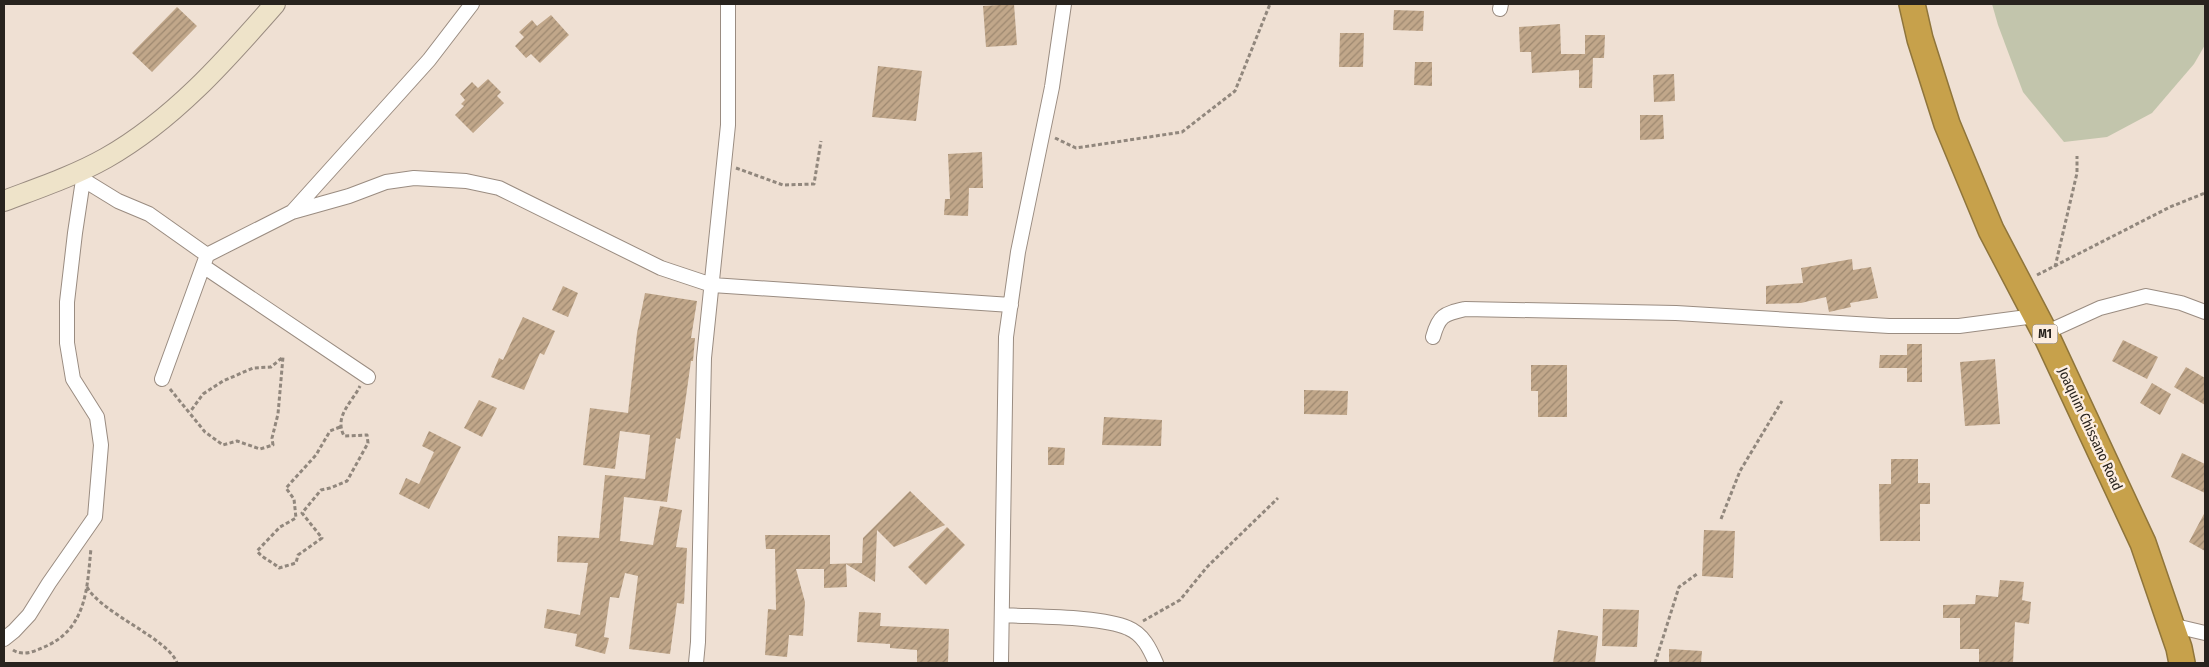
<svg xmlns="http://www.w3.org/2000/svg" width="2209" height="667" font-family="'Fira Sans Condensed',sans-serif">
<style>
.pitch{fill:#c2c5ac}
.building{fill:url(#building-hatch)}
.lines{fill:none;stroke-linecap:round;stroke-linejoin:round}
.street-casing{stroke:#9a8c81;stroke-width:16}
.secondary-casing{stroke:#9a8c81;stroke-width:22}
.highway-casing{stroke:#8f753b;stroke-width:28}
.path{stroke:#91877d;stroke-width:3;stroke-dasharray:4 2.5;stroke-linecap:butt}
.street{stroke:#fff;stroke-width:14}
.secondary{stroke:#eee3c9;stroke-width:20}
.highway{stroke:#c7a14b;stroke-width:25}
.labels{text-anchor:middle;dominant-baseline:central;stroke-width:5;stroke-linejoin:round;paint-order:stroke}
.shield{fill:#fcede0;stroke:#686058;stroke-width:1}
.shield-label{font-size:12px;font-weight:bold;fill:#28231e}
.street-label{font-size:14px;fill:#28231e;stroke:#fcede0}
</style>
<defs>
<pattern id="building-hatch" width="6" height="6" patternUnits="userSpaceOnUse" patternTransform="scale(1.25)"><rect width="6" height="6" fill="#c1a78a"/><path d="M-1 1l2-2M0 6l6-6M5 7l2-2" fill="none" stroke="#9d8870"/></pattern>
</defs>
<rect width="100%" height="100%" fill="#efe0d3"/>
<!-- pitch -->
<path class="pitch" d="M1992,4h213v41l-11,19 -42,49 -45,24 -43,5 -41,-50 -25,-67z"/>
<!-- building -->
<path class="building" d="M1014,4l3,41 -31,2 -3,-41z
M177,7l20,19 -45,46 -20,-19z
M1394,10l30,1 -1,20 -30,-1z
M551,15l18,20 -29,28 -9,-9 -5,4 -11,-12 9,-9 -5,-5 13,-12 5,6z
M1560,24l1,30h24v-19h20l-1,23h-11l-1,30h-13v-18l-47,3 -1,-21h-11l-1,-25z
M1340,33h24l-1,34h-24z
M1415,62h17v24l-18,-1z
M878,66l44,5 -6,50 -44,-4z
M1674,74l1,27 -21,1 -1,-27z
M488,79l13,13 -4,4 7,7 -31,30 -18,-18 9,-9 -3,-2 4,-4 -5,-6 12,-12 6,6z
M1640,115h23l1,24 -24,1z
M982,152l1,36h-14l-1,28 -24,-1 1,-16h5l-2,-45z
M1852,259l1,11 18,-3 7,31 -28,5 1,4 -22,5 -3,-15 -25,6 -35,1v-18l37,-3 -2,-15z
M563,286l15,7 -10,24 -16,-7z
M645,293l52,8 -6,37h4l-2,23h-2l-11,78 -4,-1 -9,64 -43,-5 -4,44 33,4 7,-39 22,4 -6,37 11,1 -3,56 -7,-1 -7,51 -41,-5 9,-73 -13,-3 -6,25 -9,-1 -6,40 5,1 -4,16 -30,-8 2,-12 -33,-6 3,-19 33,6 8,-52 -31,-1 1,-26 41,2 6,-63 40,4 5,-44 -30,-4 -5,38 -32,-4 7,-57 38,5 9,-80z
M523,317l32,14 -11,24 -4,-2 -16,37 -33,-13 8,-19 4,2z
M2123,340l35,17 -11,22 -35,-18z
M1907,344h15v38h-15v-14h-28l1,-13h27z
M1995,359l5,65 -35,2 -5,-64z
M1531,365h36v52h-29v-26h-7z
M2186,367l19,11v27l-31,-18z
M2152,383l19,11 -11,21 -20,-12z
M1304,390l44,1 -1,24 -43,-1z
M479,400l18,8 -15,29 -18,-9z
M1104,417l58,3 -1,26 -59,-1z
M429,431l32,16 -32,62 -30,-15 7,-16 13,6 15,-32 -12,-6z
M1048,447l17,1 -1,17h-16z
M2182,453l23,11v29l-34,-16z
M1891,459h27v24h12v21h-10v37h-40l-1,-57h12z
M910,491l35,34 -51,22 -17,-17 -2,52 -29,-18 1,23 -23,1v-19h-28l9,33 -2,34 -14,-1 -2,22 -22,-2 3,-46 8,1 -1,-61h-9l-1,-14h65v29l32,-1 1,-25z
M2205,512v39l-16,-9z
M947,527l18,18 -39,40 -18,-18z
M1704,530l31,1 -2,47 -31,-2z
M2000,580l24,2 -2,18 9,2 -2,22 -14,-2 -2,41h-34v-14h-19v-31h-17v-13l32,-1 1,-9 22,2z
M1603,609l36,1 -2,37 -35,-1z
M859,612l22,1 -1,13 69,3 -1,34h-31v-13l-27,-2v-4l-33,-2z
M1558,630l40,6 -3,27h-42z
M1669,649l33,2 -1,12h-32z"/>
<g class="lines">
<defs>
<path id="street" d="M1500,9l1,-5
M74,174l44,27 31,13 58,41 85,-43 57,-16 37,-14 28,-4 52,3 33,7 162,80 51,17 299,20
M293,211l136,-151 43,-56
M203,266l165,111
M2045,333l55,-25 46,-12 35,7 24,9
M1433,337c6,-22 11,-23 32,-28l211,4 213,13h70l76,-10
M162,379l44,-121
M1002,615c32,2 99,1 126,13 15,6 22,21 28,35
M2171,625l34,8
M4,639l10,-8 15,-16 20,-32 46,-66 6,-72 -4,-28 -24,-38 -6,-36v-41l8,-69 8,-53
M696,663l2,-21 6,-284 24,-233v-121
M1001,663l5,-326 12,-85 34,-165 12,-83"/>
<path id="secondary" d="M4,201c34,-13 70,-25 102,-43 67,-38 119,-97 169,-154"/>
<path id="highway" d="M1912,4l8,35 27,85 44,106 54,103 98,210 36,105 3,15"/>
</defs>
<!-- street casing -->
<use href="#street" class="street-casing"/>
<!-- secondary casing -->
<use href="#secondary" class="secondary-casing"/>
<!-- highway casing -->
<use href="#highway" class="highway-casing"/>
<!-- path -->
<path class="path" d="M1055,138l21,10 106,-16 53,-41 35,-87
M736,168l47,17 31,-1 7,-43
M2055,267l22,-94v-17
M2037,275l133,-68 35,-14
M170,389l35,43 18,13 14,-4 23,8 13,-4 -1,-7 6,-24 5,-57 -12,10 -18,1 -30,13 -20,13 -13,18
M340,427l-10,4 -14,24 -30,33 8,11 2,19 -16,9 -23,24c6,8 15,10 22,17l17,-5 2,-8 24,-17 -20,-25 19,-23 9,-2 17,-7 21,-38 -1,-8 -23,1c-10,-20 7,-32 16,-50
M1721,519l19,-48 42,-70
M87,587c14,26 82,52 90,76
M1143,621l37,-21 27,-33 71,-69
M13,650c9,6 20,2 29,-2 45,-18 45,-59 49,-100
M1655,663l24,-76 18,-13"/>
<!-- street -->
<use href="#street" class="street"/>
<!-- secondary -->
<use href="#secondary" class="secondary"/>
<!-- highway -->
<use href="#highway" class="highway"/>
</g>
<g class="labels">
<!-- shield labels -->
<rect class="shield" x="2032.5" y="324.5" width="25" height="19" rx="4"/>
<g class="shield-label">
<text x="2045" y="334">M1</text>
</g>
<!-- street labels -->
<g class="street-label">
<text transform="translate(2090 429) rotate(65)">Joaquim Chissano Road</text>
</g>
</g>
<!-- border -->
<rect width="2209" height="667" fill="none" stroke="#28231e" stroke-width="10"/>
</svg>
